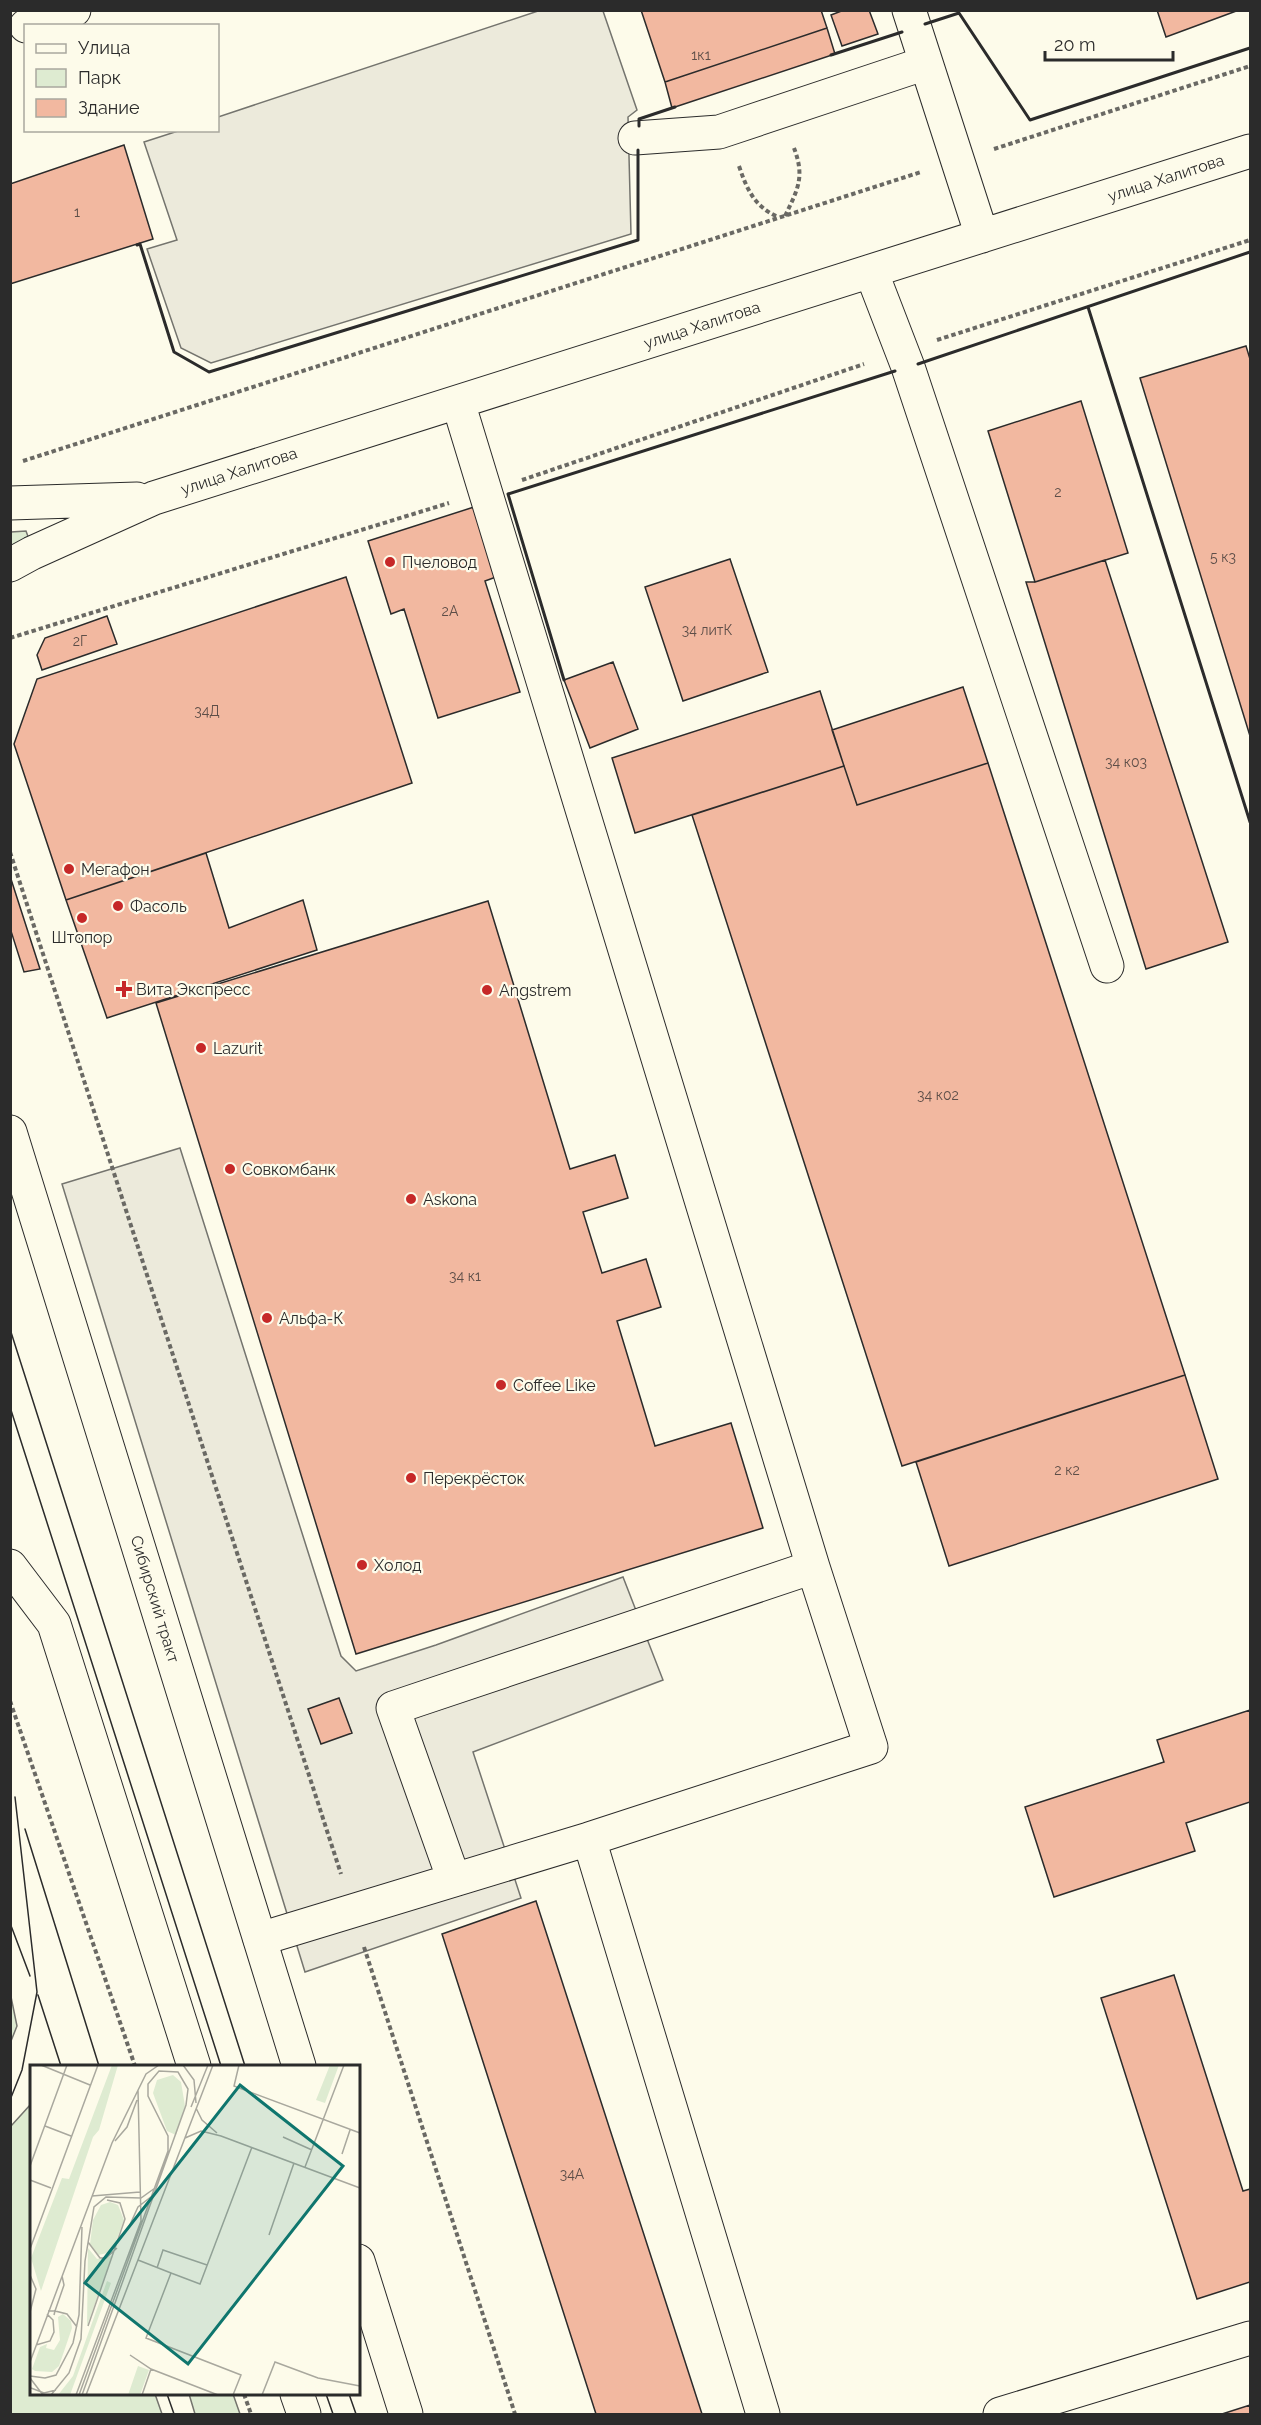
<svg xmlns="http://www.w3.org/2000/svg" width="1261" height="2425" font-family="Raleway,sans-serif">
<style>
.green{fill:#deebd1;stroke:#74746e;stroke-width:1.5}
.parking{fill:#eceadb;stroke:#74746e;stroke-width:1.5}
.building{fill:#f2b8a0;stroke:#2b2b2b;stroke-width:1.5}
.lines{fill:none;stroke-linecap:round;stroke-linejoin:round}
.minor-casing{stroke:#2b2b2b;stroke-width:35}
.major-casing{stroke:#2b2b2b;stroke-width:35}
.path{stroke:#6a6964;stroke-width:4;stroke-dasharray:4.5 3;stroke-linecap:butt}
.minor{stroke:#fdfbea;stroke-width:33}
.major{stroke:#fdfbea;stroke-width:33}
.tram{stroke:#2b2b2b;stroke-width:1.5}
.wall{stroke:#2b2b2b;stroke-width:3}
.poi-dot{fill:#c62828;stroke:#fdfbea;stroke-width:2}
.labels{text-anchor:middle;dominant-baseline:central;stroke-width:4.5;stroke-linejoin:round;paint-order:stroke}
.number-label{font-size:14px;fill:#5d4e48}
.street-label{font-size:16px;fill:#2b2b2b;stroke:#fdfbea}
.poi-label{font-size:16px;fill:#2b2b2b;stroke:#fdfbea;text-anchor:start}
.inset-road{fill:none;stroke:#a9a89e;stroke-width:1.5}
.view{fill:#0f766e;fill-opacity:0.15;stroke:#0f766e;stroke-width:3}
.inset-edge{fill:none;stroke:#2b2b2b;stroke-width:3}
</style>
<rect width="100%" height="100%" fill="#fdfbea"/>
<!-- green -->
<path class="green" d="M26,531l4,11 -19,6v-16z
M10,1992l7,34 -6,15h-1z
M31,2104l1,290h123l7,20h-151v-288z
M189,2394h44l7,20h-45z"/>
<!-- parking -->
<path class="parking" d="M538,11h65l34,99 -9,7 3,117 -420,129 -30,-15 -34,-99 30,-9 -33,-98 34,-11 40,-1v-13z
M180,1148l161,508 15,15 80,-26 187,-68 40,103 -190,72 48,146 -216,74 -243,-788z"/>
<!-- building -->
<path class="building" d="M641,10h180l6,18 -162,54z
M844,10h25l9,24 -36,12 -11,-31z
M1157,10h82l-73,27z
M827,28l8,26 -163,54 -7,-26z
M124,145l29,94 -143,45v-100z
M1246,346l4,13v377l-110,-358z
M1081,401l47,152 -93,29 -47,-151z
M474,507l22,70 -11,4 35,111 -82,26 -34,-109 -13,5 -23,-73z
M730,559l38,113 -85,29 -38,-114z
M1105,560l123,382 -82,27 -120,-387h9z
M346,577l66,206 -346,117 -52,-156 23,-65z
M107,616l10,28 -75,26 -5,-15 8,-17z
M613,662l25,67 -48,19 -26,-68z
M963,687l25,76 -131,42 -25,-75z
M820,691l24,75 -209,67 -23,-75z
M988,763l197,612 -283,91 -210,-651 152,-49 13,39z
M206,853l23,75 74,-28 14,50 -210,68 -41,-118z
M10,876l30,93 -16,3 -14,-44z
M488,901l82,268 45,-14 13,43 -45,14 19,61 44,-14 15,48 -44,14 38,125 76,-23 32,105 -407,126 -200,-651z
M1185,1375l33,104 -269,87 -33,-104z
M339,1698l13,35 -31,11 -13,-35z
M1250,1710v92l-64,21 9,28 -141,46 -29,-90 139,-45 -7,-22z
M536,1901l166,513h-106l-154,-480z
M1174,1975l69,216 7,-2v93l-53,17 -96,-301z
M1250,2405v9h-28z"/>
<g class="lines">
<defs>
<path id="minor" d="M909,10l73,226
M26,26l48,-16
M635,138l84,-6 207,-69
M871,271l37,96 199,599
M458,402l355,1165 58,180 -282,92
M10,503l127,-4
M10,565l22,-12 122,-55 1096,-347
M10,1566l44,58 140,442
M454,1880l-61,-172 420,-141
M260,1939l329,-100 174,575
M297,2394l7,20
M1000,2414l250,-76"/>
<path id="major" d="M10,1132l289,934
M358,2261l48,153"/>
</defs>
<!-- minor casing -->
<use href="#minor" class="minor-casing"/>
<!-- major casing -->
<use href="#major" class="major-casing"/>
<!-- path -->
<path class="path" d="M994,149l256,-83
M739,166c8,24 16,41 39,51
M785,216c13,-27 20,-39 9,-68
M937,340l313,-100
M23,461l898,-289
M522,480l342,-116
M10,638l439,-135
M10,852l331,1022
M10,1701l125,365
M364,1947l151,467
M244,2394l7,20"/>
<!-- minor -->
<use href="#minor" class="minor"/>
<!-- major -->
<use href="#major" class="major"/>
<!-- tram -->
<path class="tram" d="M10,1329l235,737
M10,1407l211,659
M25,1829l74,237
M10,1923l20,53
M38,1995l23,71
M10,2100l12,-30 15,-78 -22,-195
M167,2394l7,20
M326,2394l7,20
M349,2394l7,20"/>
<!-- wall -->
<path class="wall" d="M925,24l34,-11 71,107 220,-72
M831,55l71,-23
M639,126v-7l36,-12
M137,245l3,-1 34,108 35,20 429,-132v-90
M1088,307l162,515
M918,364l332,-112
M564,680l-56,-186 387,-123"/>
</g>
<!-- markers -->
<g class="poi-dot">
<circle cx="390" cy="562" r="6"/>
<circle cx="69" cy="869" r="6"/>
<circle cx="118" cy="906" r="6"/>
<circle cx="82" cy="918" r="6"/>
<path d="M121 980h6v6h6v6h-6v6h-6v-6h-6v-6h6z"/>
<circle cx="487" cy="990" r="6"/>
<circle cx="201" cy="1048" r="6"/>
<circle cx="230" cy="1169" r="6"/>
<circle cx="411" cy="1199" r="6"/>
<circle cx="267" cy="1318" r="6"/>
<circle cx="501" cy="1385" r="6"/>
<circle cx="411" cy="1478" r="6"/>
<circle cx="362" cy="1565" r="6"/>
</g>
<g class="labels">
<!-- number labels -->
<g class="number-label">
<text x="701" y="55">1к1</text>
<text x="77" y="212">1</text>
<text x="1058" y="492">2</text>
<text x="1223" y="557">5 к3</text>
<text x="450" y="611">2А</text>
<text x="707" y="630">34 литК</text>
<text x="80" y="641">2Г</text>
<text x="207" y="711">34Д</text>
<text x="1126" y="762">34 к03</text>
<text x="938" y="1095">34 к02</text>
<text x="465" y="1276">34 к1</text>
<text x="1067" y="1470">2 к2</text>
<text x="572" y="2174">34А</text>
</g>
<!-- street labels -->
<g class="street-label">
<text transform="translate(1166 178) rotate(-18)">улица Халитова</text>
<text transform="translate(702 325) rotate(-18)">улица Халитова</text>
<text transform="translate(239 471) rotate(-18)">улица Халитова</text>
<text transform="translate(155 1599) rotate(73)">Сибирский тракт</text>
</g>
<!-- poi labels -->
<g class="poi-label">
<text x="402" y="562">Пчеловод</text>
<text x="81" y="869">Мегафон</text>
<text x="130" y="906">Фасоль</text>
<text x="82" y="937" text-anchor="middle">Штопор</text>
<text x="136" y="989">Вита Экспресс</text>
<text x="499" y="990">Angstrem</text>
<text x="213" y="1048">Lazurit</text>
<text x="242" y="1169">Совкомбанк</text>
<text x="423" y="1199">Askona</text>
<text x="279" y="1318">Альфа-К</text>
<text x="513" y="1385">Coffee Like</text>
<text x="423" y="1478">Перекрёсток</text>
<text x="374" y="1565">Холод</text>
</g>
</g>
<!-- overview -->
<g transform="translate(30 2065)">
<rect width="330" height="330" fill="#fdfbea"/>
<path d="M82,0h6l-19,65 -6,7 -52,154 -10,-33 31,-80 7,1zM300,0h9l-14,38 -9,-3zM143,10l8,7 4,24 -9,29 -9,-4 -14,-38 4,-13zM80,137l8,3 6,15 -12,32 -14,3 -8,-11 3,-24 8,-15zM58,183l9,11 15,-3 -25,70zM77,216l4,2 -41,112h-12l15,-19zM33,249l8,7 1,7 -13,38 -7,6 -17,-1 -3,-2 8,-22 7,-3 -1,4 8,2 6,-10 -2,-23zM108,301l11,4 -9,25h-12z" fill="#deebd1"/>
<path class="inset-road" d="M11,0l49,20M153,0l11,15 2,23M209,0l-5,21 126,47M161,42l17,-42M166,43l6,12 15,13M15,61l26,10M253,72l29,13M155,73l16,-7 20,5 139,52M85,76l12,-14 10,-27M312,89l8,-24M0,101l37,-101M275,102l39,-102M0,115l21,8M62,131l48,-4M98,164l10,-22 14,-11M239,170l25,-72M58,177l12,16h6l11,-10M0,184l68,-184M108,195l33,13 -25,65 95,37 -8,20M127,203l6,-18 44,15M141,208l29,11 52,-137M0,210l6,14 -6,23M18,246h7l9,-26 -2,-9M24,250l1,-4 12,3 10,13M58,261l37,-107 -5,-16 -13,-3M6,280l14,-4 4,-9 -1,-12 -6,-6M100,290l21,14 67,26M0,297l82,-219 34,-69 13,-9M0,311l15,2 11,-3 17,-32 6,-28 3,-88M0,313l13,17M1,323l13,5 12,-3M21,330l18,-22 12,-34 4,-78 9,-54 12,-10 35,1 14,-10M46,330l65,-174 -3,-131M49,330l89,-244v-15l-20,-40v-12l11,-13 19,1 10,17 -2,16 -104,290M56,330l127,-330M112,330l9,-26M232,330l13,-33 43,16 42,8"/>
<path class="view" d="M210,20l103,81 -155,198 -103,-81z"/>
<rect width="330" height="330" class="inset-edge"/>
</g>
<!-- border -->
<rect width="1261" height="2425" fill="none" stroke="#2b2b2b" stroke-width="24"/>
<!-- legend -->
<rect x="24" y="24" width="195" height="108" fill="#fdfbea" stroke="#a9a89e" stroke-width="1.5"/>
<rect x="36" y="44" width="30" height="9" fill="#fdfbea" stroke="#a9a89e" stroke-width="1.5"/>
<text x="78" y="54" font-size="18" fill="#2b2b2b">Улица</text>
<rect x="36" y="69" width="30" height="18" fill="#deebd1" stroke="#a9a89e" stroke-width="1.5"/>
<text x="78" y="84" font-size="18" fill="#2b2b2b">Парк</text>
<rect x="36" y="99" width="30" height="18" fill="#f2b8a0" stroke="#a9a89e" stroke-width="1.5"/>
<text x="78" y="114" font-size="18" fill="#2b2b2b">Здание</text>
<!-- scale -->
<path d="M1045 51v9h128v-9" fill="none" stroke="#2b2b2b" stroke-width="3"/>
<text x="1054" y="51" font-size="18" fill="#2b2b2b" stroke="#fdfbea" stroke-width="4.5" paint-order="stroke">20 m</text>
</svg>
